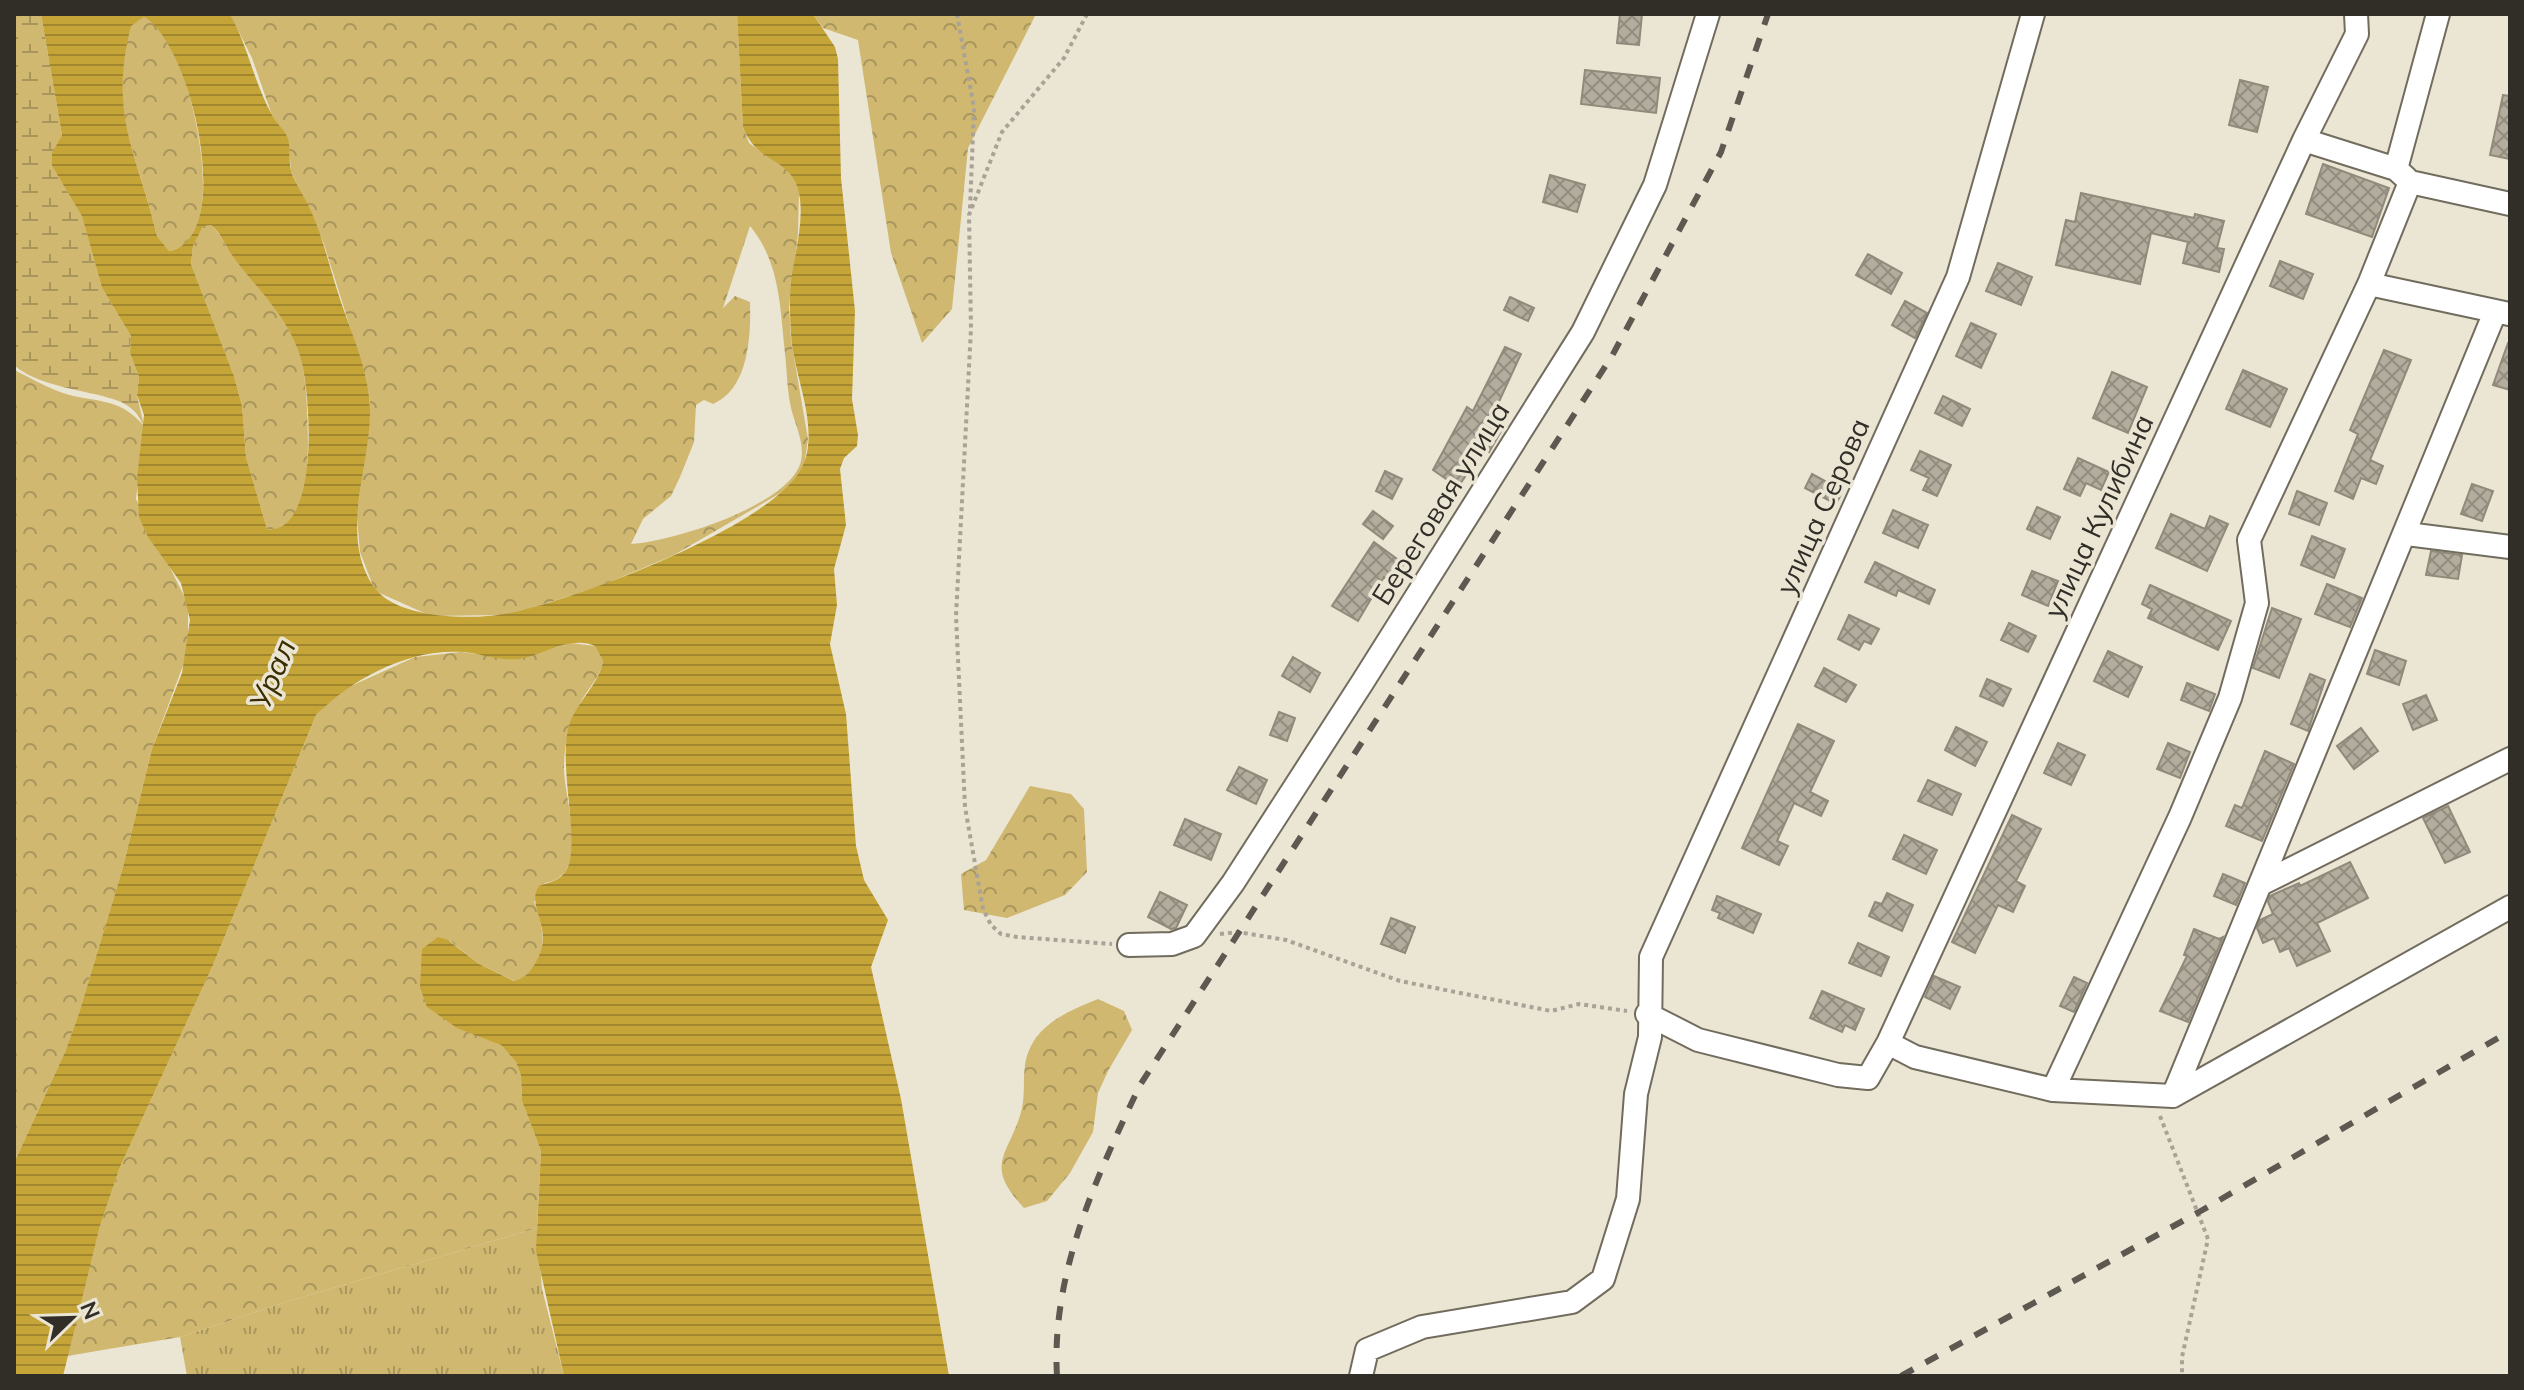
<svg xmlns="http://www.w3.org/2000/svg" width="2524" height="1390" font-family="Mulish,sans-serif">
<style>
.grass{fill:url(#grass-tufts)}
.forest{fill:url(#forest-crowns);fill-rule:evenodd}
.wetland{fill:url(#wetland-marsh)}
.water{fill:url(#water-rules);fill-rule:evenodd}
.building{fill:url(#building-cross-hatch);stroke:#908a7b;stroke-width:2}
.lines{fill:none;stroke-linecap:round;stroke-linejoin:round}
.minor-casing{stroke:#716c5d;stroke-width:26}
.path{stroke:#a8a396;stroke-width:4;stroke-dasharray:4 4;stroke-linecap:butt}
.minor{stroke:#fff;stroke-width:22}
.rail{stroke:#5d5951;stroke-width:6;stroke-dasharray:14 14;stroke-linecap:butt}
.labels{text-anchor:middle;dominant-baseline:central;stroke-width:7;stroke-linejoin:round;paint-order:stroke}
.street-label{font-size:28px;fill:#312e28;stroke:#ebe5d4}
.water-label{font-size:30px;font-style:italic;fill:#392c00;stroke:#ebe5d4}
</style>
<defs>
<pattern id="grass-tufts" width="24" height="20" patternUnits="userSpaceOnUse" patternTransform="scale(2)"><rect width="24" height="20" fill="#d0b871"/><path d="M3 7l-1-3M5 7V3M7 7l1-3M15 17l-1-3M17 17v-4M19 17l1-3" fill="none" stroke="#a9965d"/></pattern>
<pattern id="forest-crowns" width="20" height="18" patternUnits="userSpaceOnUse" patternTransform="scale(2)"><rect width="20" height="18" fill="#d0b871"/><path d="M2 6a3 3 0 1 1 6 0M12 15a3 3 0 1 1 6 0" fill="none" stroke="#a9965d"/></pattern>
<pattern id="wetland-marsh" width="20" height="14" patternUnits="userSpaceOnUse" patternTransform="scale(2)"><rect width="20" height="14" fill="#d0b871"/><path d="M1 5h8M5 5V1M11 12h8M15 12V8" fill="none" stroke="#a9965d"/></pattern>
<pattern id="water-rules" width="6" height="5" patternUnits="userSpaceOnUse" patternTransform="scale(2)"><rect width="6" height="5" fill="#c5a538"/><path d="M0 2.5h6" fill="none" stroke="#a1872f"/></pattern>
<pattern id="building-cross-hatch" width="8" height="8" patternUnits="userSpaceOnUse" patternTransform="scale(2)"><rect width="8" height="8" fill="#b3ad9d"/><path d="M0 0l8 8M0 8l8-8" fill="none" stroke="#928d80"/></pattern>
</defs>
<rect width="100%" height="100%" fill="#ebe5d4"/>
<!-- grass -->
<path class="grass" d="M537,1228l5,61 22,87h-377l-7,-39 109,-36z"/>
<!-- forest -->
<path class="forest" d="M230,14h507l6,113 6,16 43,30 7,18 -1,43 -9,72 2,34 17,99 -4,27 -13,21 -117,68 -76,32 -70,22 -27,6 -70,1 -56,-25 -15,-39 -3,-35 13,-113 -4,-26 -42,-134 -33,-73 -2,-23 -16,-30 -21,-60zM750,226c30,36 30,81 35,127 2,18 2,37 6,55 4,17 14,35 10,53 -10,44 -130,81 -170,83l12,-25 28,-23 9,-19 14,-35 2,-37 8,-5 9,4c36,-15 38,-69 37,-102l-15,-6 -12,12z
M813,14h223l-68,134 -16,161 -30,34 -31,-90 -33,-213 -35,-12z
M144,17c10,6 16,10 23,20 23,36 67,202 2,214l-12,-15c-19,-83 -49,-119 -27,-210z
M203,225h8c9,8 13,19 21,29 24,35 55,60 68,101 9,26 12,130 0,153 -8,15 -16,22 -33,21l-21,-72 -4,-51 -8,-30 -43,-112 2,-18z
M14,370c15,7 30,16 46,22 34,12 58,3 84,34l-8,73 52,105v48l-36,97 -29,118 -44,146 -14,39 -51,111z
M571,643l24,3 8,15c-2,14 -12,24 -20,37 -13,22 -19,45 -19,70 0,31 28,108 -19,115l-11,19c12,29 16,66 -19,79l-36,-17 -30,-24 35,97 17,8 15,17 5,14 1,25 19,50 -4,77 -248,73 -109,36 -113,19 33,-130 20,-59 93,-202 103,-250 24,-24 75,-34 46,-5 53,7z
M1030,786l41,8 13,15 3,63 -22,23 -58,23 -43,-8 -3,-36 25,-14z
M1098,999l26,12 8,19 -24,41 -10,22 -5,39 -23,41 -23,28 -23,7c-43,-46 -13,-53 -2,-100 3,-13 1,-29 3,-43 6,-38 40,-53 73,-66z"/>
<!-- wetland -->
<path class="wetland" d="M14,14h27l21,121 -10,19v12l30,49 20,73 29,48 -1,17 9,24 -2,18 7,31c-3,-5 -6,-12 -11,-16 -18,-20 -88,-17 -119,-45z"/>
<!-- water -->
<path class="water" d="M41,14h189c18,32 24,69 42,101 4,9 13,14 16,24 3,12 0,23 4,35 5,12 12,22 17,33 14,29 20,59 30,89 12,37 30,74 31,113 1,56 -32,127 4,178 22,32 96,33 130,27 64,-11 278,-90 300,-151 15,-39 -11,-89 -13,-129 -1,-17 -2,-34 0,-51 3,-30 15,-64 7,-94 -8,-31 -43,-27 -55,-62l-6,-113h76l22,33 3,12 3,119 14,133 -3,88 6,36 -1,11 -13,12 -4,11 6,56 -12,44 3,36 -7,39 16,70 10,132 8,34 24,40 -17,47 30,132 48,277h-385l-28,-125 5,-100 -19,-50 -1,-25 -5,-14 -15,-17 -44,-17 -30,-21 -7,-20 2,-38 16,-12 10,3 31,24 35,17c13,-4 17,-10 23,-21 18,-33 -12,-52 2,-74 10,-4 19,-4 26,-14 18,-24 -8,-105 4,-146 7,-24 30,-41 34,-65l-8,-15c-24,-11 -52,9 -76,13 -19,2 -37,-5 -55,-7 -55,-4 -111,26 -148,63l-103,250 -93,202 -20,59 -37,150h-49v-213l51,-111 14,-39 44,-146 29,-118 30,-76 8,-53 -9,-37 -33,-46 -9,-20 -2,-38 7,-64 -7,-20 2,-18 -9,-24 1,-17 -29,-48 -20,-72 -30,-50v-13l10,-18zM144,17c47,25 93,221 25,234l-12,-15c-19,-82 -49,-120 -26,-210zM211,225c10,8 13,19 21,30 24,34 55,59 68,101 11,34 21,179 -33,173l-21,-72 -4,-51 -8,-30 -43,-112 2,-18 10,-20z"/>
<!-- building -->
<path class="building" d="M1620,14h22l-3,31 -22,-2z
M1585,70l75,8 -4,35 -75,-9z
M2240,80l28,7 -11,45 -28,-7z
M2503,95l7,1v63l-20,-4z
M2323,164l66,24 -17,49 -66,-23z
M1550,175l35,10 -8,27 -34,-10z
M2081,193l113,25 1,-4 29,7 -7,27 7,1 -5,23 -36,-9 5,-21 -37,-9 -11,51 -84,-19 10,-45 9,2z
M1868,254l34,19 -11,21 -35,-19z
M2280,261l33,13 -10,25 -33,-13z
M1998,263l34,14 -11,28 -35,-14z
M1510,297l24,11 -6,13 -24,-11z
M1905,301l22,12 -12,25 -23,-13z
M1971,323l25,11 -15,34 -25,-12z
M2508,343h2v47l-17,-5z
M1505,347l16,7 -31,67 13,7 -14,24 -5,-3 -26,38 -25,-17 34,-63 6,4z
M2384,350l27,10 -41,100 13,6 -7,18 -15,-6 -8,21 -18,-8 23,-57 -8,-4z
M2243,370l44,19 -17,38 -44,-18z
M2112,372l35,15 -19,46 -35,-15z
M1943,396l27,13 -8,17 -27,-13z
M1920,451l31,14 -14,31 -14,-6 6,-12 -18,-8z
M2078,458l31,14 -8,18 -15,-7 -6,13 -16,-7z
M1385,471l17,8 -10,20 -16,-8z
M1812,474l31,17 -7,13 -31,-16z
M2472,484l21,7 -11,30 -21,-7z
M2297,491l30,12 -8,22 -30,-11z
M2037,507l23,10 -10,22 -23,-10z
M1893,510l35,15 -10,23 -35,-15z
M1373,511l20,15 -10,13 -20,-15z
M2171,514l34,15 5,-13 18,8 -21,47 -51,-23z
M2312,536l33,13 -11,29 -33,-13z
M1374,542l30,22 -13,18 -7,-5 -26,44 -26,-15z
M2431,551l31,4 -4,24 -32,-4z
M1875,562l60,28 -6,14 -31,-14 -2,6 -31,-14z
M2032,571l26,10 -10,25 -26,-11z
M2327,584l35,14 -12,29 -35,-13z
M2150,585l81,36 -13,29 -70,-32 4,-9 -10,-5z
M2272,608l29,11 -22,59 -26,-10z
M1849,615l30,14 -8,15 -7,-3 -5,9 -21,-11z
M2009,623l27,13 -8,16 -27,-12z
M2375,650l31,11 -7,24 -32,-11z
M2108,651l34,16 -14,30 -34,-16z
M1293,657l27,16 -10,19 -28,-16z
M1824,668l32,17 -10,17 -31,-16z
M2310,674l15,6 -17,51 -17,-7z
M1987,679l24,10 -8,17 -23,-10z
M2187,683l28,11 -6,17 -28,-11z
M2426,695l11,25 -24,10 -10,-26z
M1279,712l16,6 -8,23 -17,-6z
M1798,724l36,17 -24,51 18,9 -7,15 -27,-13 -17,38 11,5 -9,19 -37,-17z
M1956,727l31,15 -12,24 -30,-16z
M2361,728l17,23 -24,18 -17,-23z
M2058,743l27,12 -14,30 -27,-12z
M2168,743l22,9 -10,26 -23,-9z
M2265,751l29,13 -32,77 -36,-15 9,-21 7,3z
M1239,767l28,13 -11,24 -29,-14z
M1928,780l33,14 -9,21 -34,-14z
M2448,806l22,46 -25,11 -22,-45z
M2012,815l29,14 -25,52 9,5 -12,26 -15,-7 -23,48 -23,-11z
M1185,819l36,15 -10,26 -37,-15z
M1904,835l33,15 -11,24 -33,-15z
M2350,862l18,36 -51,25 13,28 -33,15 -8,-18 -9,4 -6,-14 -11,5 -6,-15 3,-8 13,-6 -5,-12 2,-6 29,-13 1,3z
M2223,874l22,9 -9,22 -22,-9z
M1160,892l27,13 -11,23 -5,1 -23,-12z
M1887,893l26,12 -11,26 -33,-15 6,-14 7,2z
M1717,896l44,18 -8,19 -35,-15 2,-5 -8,-3z
M1391,918l24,9 -10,26 -24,-9z
M2194,929l25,10 4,-2 -35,85 -28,-11 27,-55 -3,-1z
M1858,943l31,14 -8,19 -32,-13z
M1934,976l26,11 -10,22 -25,-12z
M2074,977l13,6 -13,29 -14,-6z
M1822,991l42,18 -9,21 -10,-5 -3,7 -32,-14z"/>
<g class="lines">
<defs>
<path id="minor" d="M2304,140l92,29 10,9
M2396,169l42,-155
M2410,182l100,22
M2369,284l140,30
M2407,534l103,13
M2263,883l247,-124
M1129,945l43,-1 22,-8 39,-53 129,-200 221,-351 72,-147 53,-171
M1647,1014l51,26 140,35 30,3 20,-35 27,14 138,33 120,6 337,-189
M1888,1043l416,-903 53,-106 -1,-20
M2053,1090l127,-273 50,-119 27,-95 -8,-63 120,-256 41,-102
M2173,1096l322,-784
M1361,1376l6,-26 55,-23 150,-25 31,-23 25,-80 8,-105 14,-57 1,-80 307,-680 75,-263"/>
</defs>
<!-- minor casing -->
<use href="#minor" class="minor-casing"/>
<!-- path -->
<path class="path" d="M957,14l17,94 -4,101
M1087,14l-23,44 -62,74 -33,83 2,114 -15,287 9,191 18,102 8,16 10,9 16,3 95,7
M1220,934l18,-2 48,8 114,41 151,30 28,-7 48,7
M2160,1116l48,123 -26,118v19"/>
<!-- minor -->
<use href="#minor" class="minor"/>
<!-- rail -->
<path class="rail" d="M1057,1376c-6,-103 40,-200 83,-291l472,-729 109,-204 47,-138
M1901,1376l298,-164 311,-181"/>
</g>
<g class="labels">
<!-- street labels -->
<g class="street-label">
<text transform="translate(1440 503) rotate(-58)">Береговая улица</text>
<text transform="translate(1822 506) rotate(-66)">улица Серова</text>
<text transform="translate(2098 516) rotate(-65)">улица Кулибина</text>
</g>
<!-- water labels -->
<g class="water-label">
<text transform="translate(272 674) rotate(-67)">Урал</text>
</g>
</g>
<!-- border -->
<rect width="2524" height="1390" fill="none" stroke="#312e28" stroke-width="32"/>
<!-- north arrow -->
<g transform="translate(72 1318) rotate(67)" stroke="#ebe5d4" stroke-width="6" paint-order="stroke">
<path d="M0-6L14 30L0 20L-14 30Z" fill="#312e28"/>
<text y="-12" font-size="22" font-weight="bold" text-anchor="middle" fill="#312e28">N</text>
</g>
</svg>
